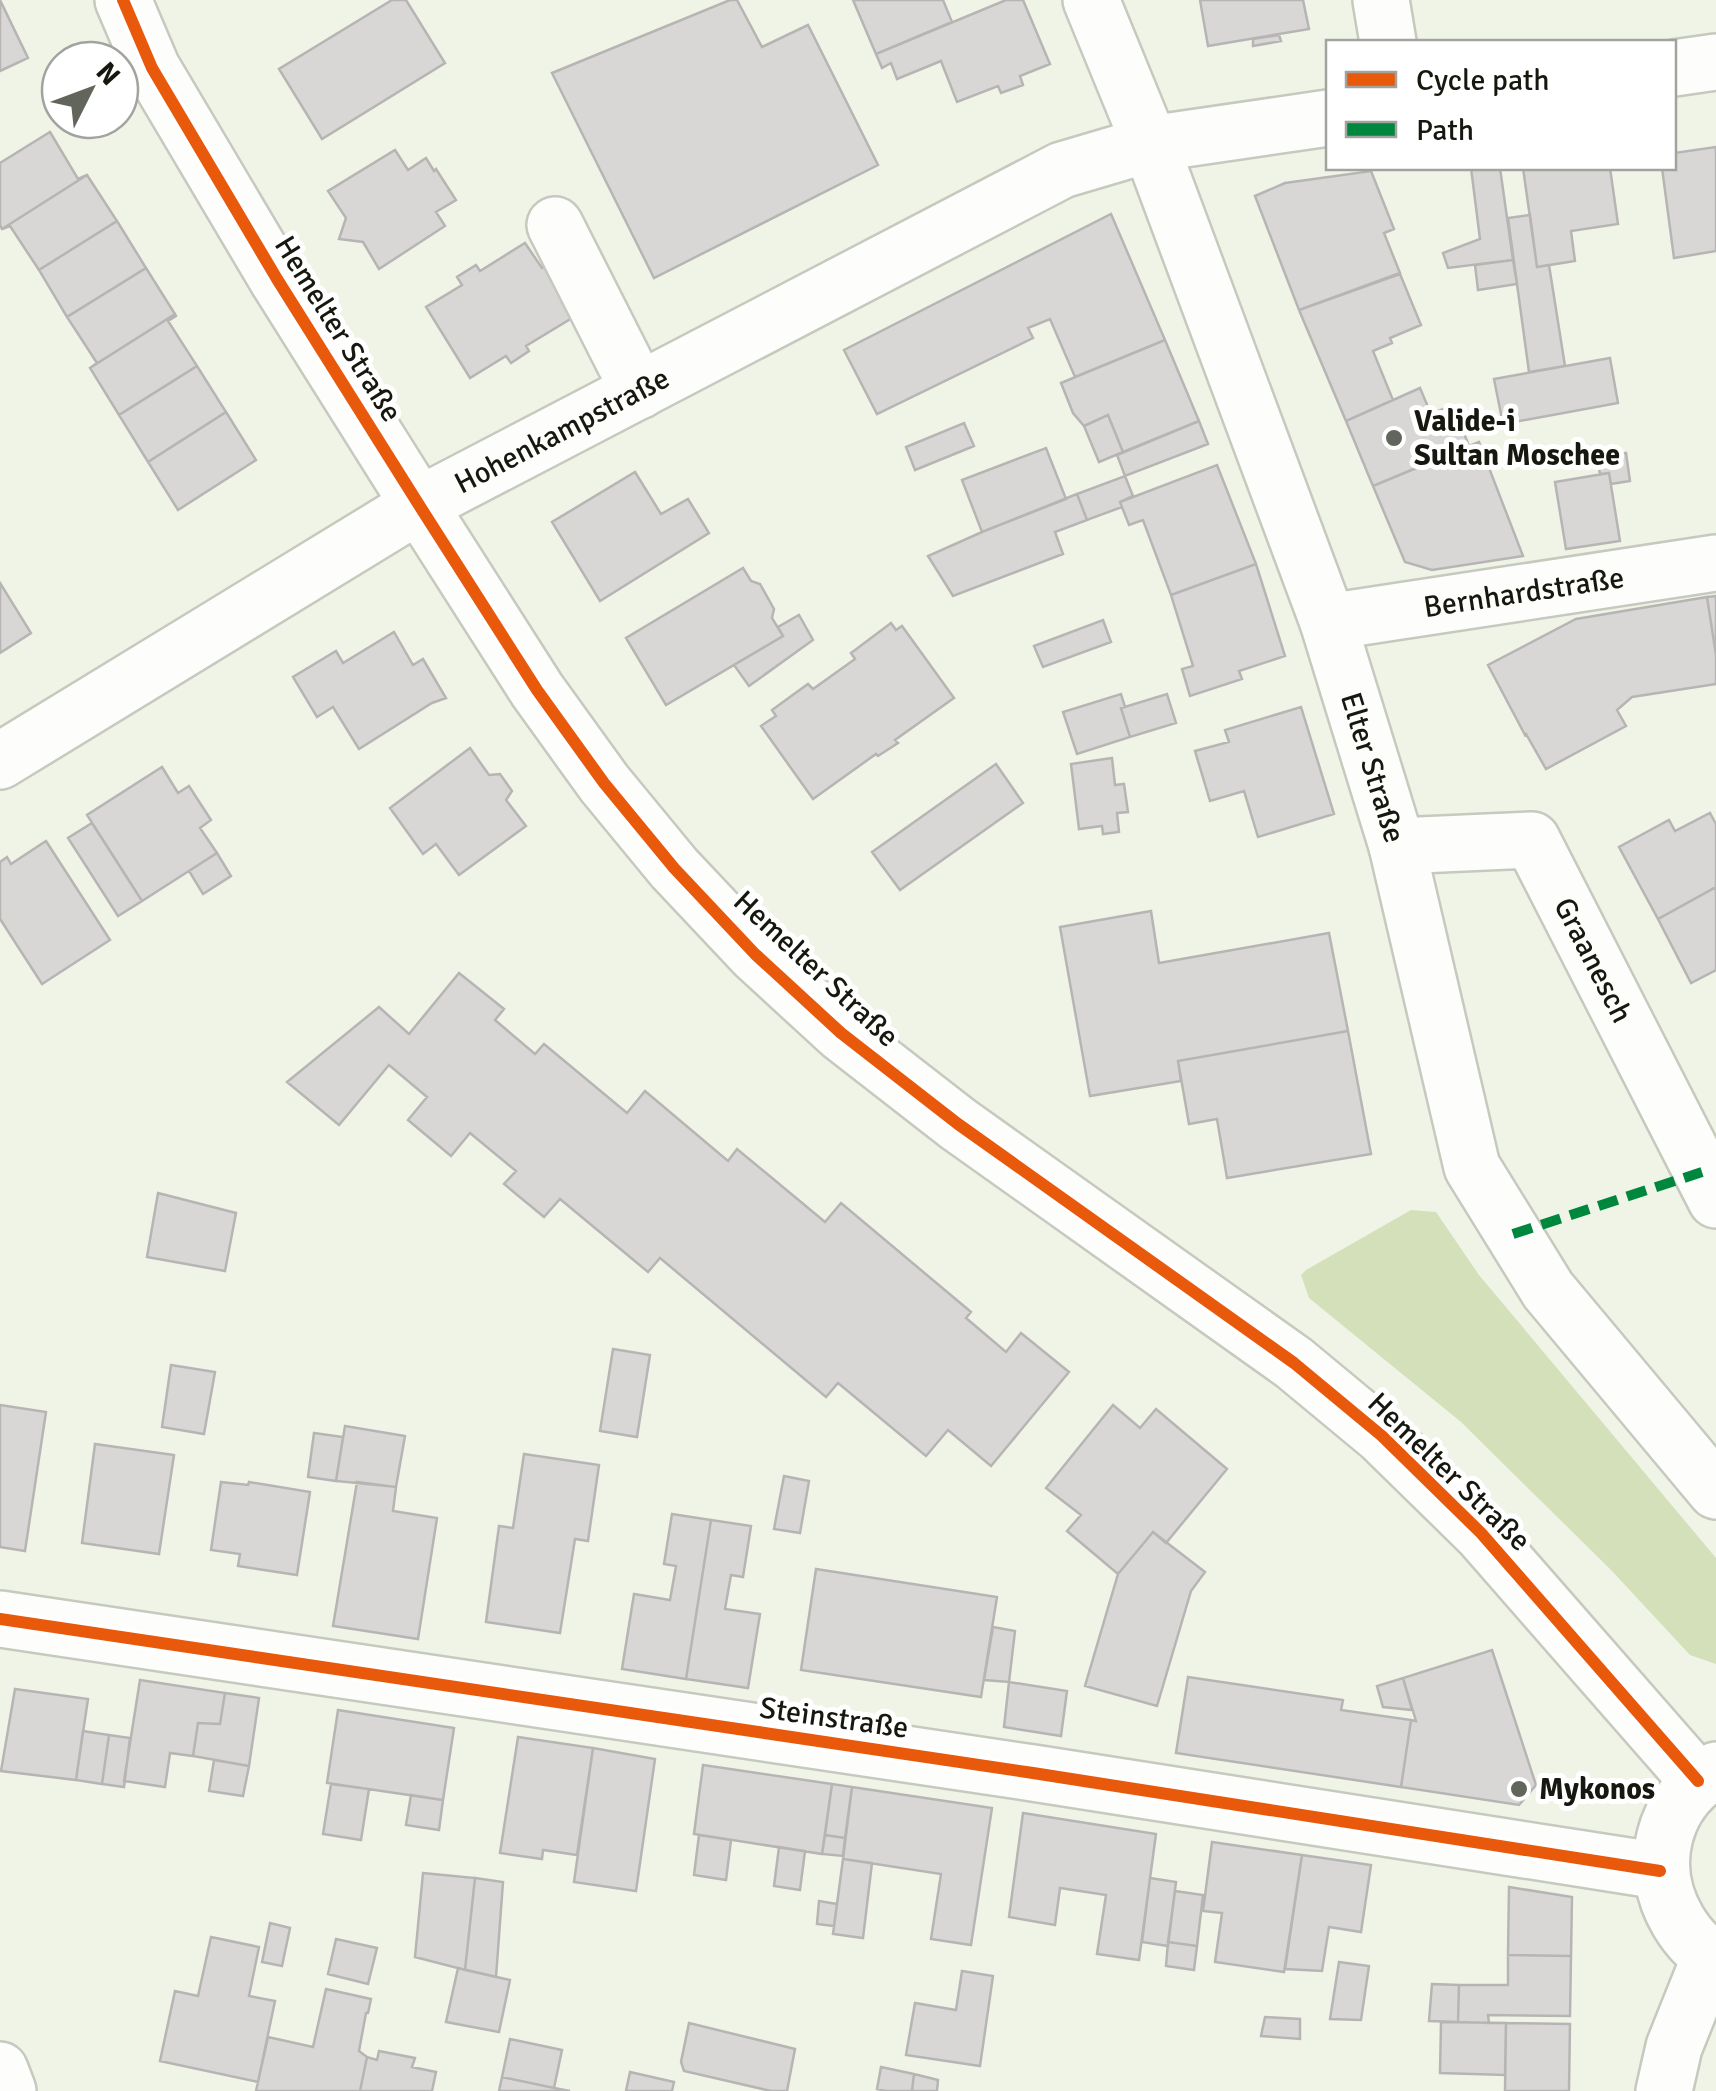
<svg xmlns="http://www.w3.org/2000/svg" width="1716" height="2091" font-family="Signika,sans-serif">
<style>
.green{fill:#d4e0b9}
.building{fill:#d9d7d5;stroke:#b7b5b3;stroke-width:2.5}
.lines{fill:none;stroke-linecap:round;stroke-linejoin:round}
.minor-casing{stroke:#c5c9be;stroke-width:60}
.major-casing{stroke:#c5c9be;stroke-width:60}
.minor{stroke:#fdfdfb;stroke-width:55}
.major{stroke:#fdfdfb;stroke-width:55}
.quiet{stroke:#00873e;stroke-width:10;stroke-dasharray:20 10;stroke-linecap:butt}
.cycleway-casing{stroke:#fff;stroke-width:19}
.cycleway{stroke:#e8590c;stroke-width:12}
.poi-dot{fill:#62655b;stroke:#fff;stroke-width:4}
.labels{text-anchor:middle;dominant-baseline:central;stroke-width:10;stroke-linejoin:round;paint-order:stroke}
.street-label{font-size:30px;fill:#16180f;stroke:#fff}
.poi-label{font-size:30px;font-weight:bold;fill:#16180f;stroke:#fff;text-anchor:start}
</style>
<rect width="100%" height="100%" fill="#f0f4e7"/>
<!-- green -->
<path class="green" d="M1411,1210l25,2 43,63 237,283v106l-26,-9 -79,-85 -150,-148 -152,-124 -8,-23 5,-5z"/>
<!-- building -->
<path class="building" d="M0,0l28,58 -28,13z
M392,0h14l39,63 -123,76 -43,-70z
M730,0h7l25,47 46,-22 70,140 -224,113 -102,-205z
M853,0h90l9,22 -76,32z
M1006,0h17l27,64 -30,12 3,9 -22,8 -3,-7 -41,16 -16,-41 -44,18 -6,-16 -9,5 -6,-14z
M1200,0h103l6,29 -101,17z
M1279,35l2,6 -28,5v-7z
M50,132l28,47 9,-4 -85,54 -2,-4v-62z
M1716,147v104l-42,7 -12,-90h12v-15z
M395,150l13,20 18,-12 8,13 2,-2 20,31 -20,12 9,14 -66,43 -16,-27 -24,-3 7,-21 -18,-27z
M1471,168h29l13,92 -65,8 -5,-15 37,-14z
M1523,168h87l8,56 -47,7 4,30 -38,6z
M1371,171l23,58 -10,4 16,40 -101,37 -44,-114 30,-13z
M87,175l30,46 -78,49 -29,-44 -8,3z
M1111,214l54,126 -90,37 -25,-58 -22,9 5,10 -156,76 -33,-64z
M1530,215l7,52 12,-2 16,101 -36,6 -21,-154z
M117,221l29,47 -79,49 -28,-47z
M525,243l17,25 2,-1 28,51 -46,28 3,5 -18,12 -5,-7 -36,22 -44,-71 36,-22 -5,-8 19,-12 4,6z
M1513,260l4,24 -39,6 -3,-25z
M146,268l29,46 -85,54 7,-5 -30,-46z
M1400,274l21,51 -31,13 2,5 -19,8 20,49 -47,21 -47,-111z
M175,314l1,2 -8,5 29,45 -78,49 -29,-47z
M1165,340l34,81 -76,31 -15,-37 -24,11 -11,-13 -12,-30z
M1610,358l8,45 -115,21 -9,-45z
M197,366l29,46 -78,50 -29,-47z
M1420,388l11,26 22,-9 16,41 -96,40 -27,-65z
M226,412l30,48 -78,50 -30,-48z
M1108,415l15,37 -24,10 -15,-36z
M1199,421l9,23 -83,32 -8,-21z
M964,423l10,23 -59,24 -9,-23z
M1479,442l44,114 -91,14 -27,-8 -32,-76z
M1046,448l20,51 -84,33 -20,-52z
M1626,453l4,28 -19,3 -2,-11 -9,1 -3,-16z
M1217,465l39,99 -85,31 -28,-75 -14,5 -9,-23z
M635,472l26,42 27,-15 21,34 -109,68 -48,-79z
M1609,473l11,68 -54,8 -11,-67z
M1125,476l8,20 -13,6 2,5 -35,13 -10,-26z
M1077,494l10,26 -32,12 8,22 -110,42 -25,-40 54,-24z
M1256,564l29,92 -46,15 3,8 -52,17 -8,-27 11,-3 -22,-71z
M743,568l8,13 9,3 14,25 -2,9 11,18 -117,69 -40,-67z
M0,583l31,50 -31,20z
M1716,596v59l-9,-58z
M1707,597l9,58v29l-84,13 -15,13 9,16 -80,43 -20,-35 -1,1 -37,-70 88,-46z
M799,615l14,25 -64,46 -15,-21 49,-29 -5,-9z
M1103,620l8,22 -68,25 -9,-21z
M891,623l5,7 6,-4 52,72 -59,42 3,3 -20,13 -2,-2 -63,45 -52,-73 15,-10 -4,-6 36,-26 5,5 42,-30 -4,-6z
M394,632l19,33 10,-6 23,39 -14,5 -73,46 -26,-42 -16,10 -24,-40 43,-26 7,12z
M1121,694l4,13 -4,1 9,29 -53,17 -14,-42z
M1167,694l9,29 -46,14 -9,-29z
M1301,707l33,107 -76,23 -14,-46 -34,10 -15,-50 34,-9 -4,-12z
M470,748l19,27 11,-1 12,17 -6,9 20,26 -67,49 -23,-31 -13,10 -33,-46z
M1112,758l3,27 9,-1 4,28 -11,1 2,19 -16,2 -1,-8 -23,3 -8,-65z
M996,764l27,39 -123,87 -28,-38z
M162,767l16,26 11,-7 22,34 -11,8 17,25 -75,48 -55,-86z
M1710,813l6,11v63l-58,32 -39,-72 50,-27 6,11z
M92,823l50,78 -24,15 -50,-78z
M46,841l64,99 -68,44 -42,-65v-57l7,-5 4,7z
M217,853l14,23 -28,18 -14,-23z
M1716,887v83l-25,13 -33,-64z
M1151,911l8,52 170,-30 19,98 -170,30 3,20 -91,15 -30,-169z
M459,973l45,36 -9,11 40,34 9,-10 83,69 18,-22 83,70 9,-12 88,73 16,-19 130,109 -5,6 40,34 15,-19 48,39 -78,94 -43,-36 -22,26 -88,-73 -12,14 -166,-139 -12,14 -88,-73 -16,18 -40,-33 12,-13 -46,-38 -19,23 -43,-36 19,-23 -38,-32 -50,60 -52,-43 92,-75 30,27z
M1348,1031l23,123 -144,24 -10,-59 -28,5 -11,-63z
M158,1193l78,20 -11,58 -78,-14z
M613,1349l37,6 -13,82 -37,-6z
M171,1365l44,7 -11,62 -42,-7z
M0,1405l46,7 -21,139 -25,-4z
M1113,1405l27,23 16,-19 71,60 -61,74 -13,-11 -35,42 -51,-43 14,-16 -35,-27z
M345,1426l60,10 -9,51 -60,-6z
M314,1433l29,4 -7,44 -28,-4z
M95,1444l79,11 -15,99 -77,-11z
M524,1454l75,11 -11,76 -13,-2 -15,94 -74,-11 13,-96 14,2z
M784,1476l25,5 -9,52 -26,-4z
M221,1482l27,3 1,-3 61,10 -13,83 -59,-9 2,-12 -29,-4z
M357,1482l39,5 -3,24 44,7 -19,121 -85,-13z
M672,1514l39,6 -25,159 -64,-10 12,-75 36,6 6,-34 -12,-2z
M711,1520l40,6 -8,51 -12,-2 -6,34 35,5 -12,74 -62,-9z
M1153,1532l52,40 -14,19 -34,115 -72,-20 33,-112z
M816,1569l181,28 -16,100 -180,-27z
M993,1627l22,4 -6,51 -25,-2z
M1492,1650l44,135 -17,20 -118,-18 10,-67 5,1 -13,-43z
M1188,1677l155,23 -2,10 70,10 -10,67 -225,-34z
M1403,1678l9,32 -29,-3 -6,-21z
M140,1680l85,13 -5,31 -22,-1 -5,33 -23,-3 -5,34 -41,-6z
M1009,1682l58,9 -6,45 -57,-9z
M15,1689l73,10 -12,81 -75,-9z
M225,1693l34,5 -10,68 -56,-10 5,-33 22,1z
M338,1710l116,18 -11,72 -116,-17z
M83,1731l26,4 -7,49 -26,-4z
M109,1735l21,3 -6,49 -22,-3z
M518,1737l75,11 -16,107 -34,-5 -1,9 -42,-6z
M593,1748l62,11 -19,132 -62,-9z
M214,1760l35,6 -6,30 -34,-5z
M703,1765l129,19 -10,70 -128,-20z
M331,1784l38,5 -8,51 -38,-6z
M832,1784l20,3 -7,51 -20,-3z
M852,1787l140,21 -21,137 -40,-6 10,-65 -98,-15z
M411,1795l32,5 -4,30 -33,-5z
M1023,1813l133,21 -17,126 -42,-6 9,-59 -46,-7 -5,37 -46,-8z
M699,1835l32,5 -5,40 -32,-5z
M825,1835l20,3 -2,18 -21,-2z
M1212,1842l90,13 -18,117 -69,-10 7,-49 -19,-2z
M779,1847l26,4 -5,39 -26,-4z
M1302,1855l69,10 -10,67 -32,-5 -7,44 -37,-2z
M843,1859l29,4 -9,75 -30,-4z
M423,1873l52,5 -10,92 -50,-13z
M475,1878l28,4 -7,95 -31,-7z
M1150,1878l26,4 -8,64 -26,-4z
M1509,1887l63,10 -1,59 -63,-1z
M1175,1891l28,4 -6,51 -29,-4z
M819,1901l18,3 -3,22 -17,-2z
M270,1923l20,5 -8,38 -20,-4z
M211,1937l48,10 -10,49 26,5 -17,81 -98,-21 15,-70 23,5z
M336,1939l41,9 -9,36 -40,-10z
M1168,1942l29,4 -3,24 -28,-4z
M1508,1955l63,1 -1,60 -82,-1 1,8 -31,-1 1,-37h49z
M1339,1962l30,4 -8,54 -31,-1z
M458,1968l52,12 -11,52 -53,-10z
M962,1971l31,5 -13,90 -74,-11 9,-52 41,7z
M1432,1984l27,1 -1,37 -29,-1z
M326,1989l45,10 -3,14h-2l-7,38 8,6 -7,34h-104l12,-54 45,10z
M1265,2017l35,2v20l-39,-3z
M1441,2022l65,1 -1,52 -65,-2z
M689,2023l106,26 -8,42h-16l-87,-20 -3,-9z
M1506,2023l64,1 -1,67h-64z
M510,2039l52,11 -8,38 -52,-11z
M379,2051l36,7 -3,9 24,5 -4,19h-72l7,-34 10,3z
M881,2067l33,7 -2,17h-26l-9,-2z
M630,2072l44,10 -2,9h-46z
M914,2074l24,6 -1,11h-25z
M502,2077l52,11 16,3h-71z"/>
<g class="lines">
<defs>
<g id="minor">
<path id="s1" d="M1091,0l59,144 178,478 69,224 75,321 76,123 168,201"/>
<path d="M1381,0l7,42"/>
<path d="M1674,68l42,-6"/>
<path d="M555,225l84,166"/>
<path id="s2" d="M1328,622l388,-59"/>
<path id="s3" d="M0,761l419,-256 643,-335 88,-26 178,-26"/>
<path id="s4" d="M1397,846l135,-6 184,360"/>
<path d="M0,1619l1033,154 627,98"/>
<path d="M0,2070l8,21"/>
</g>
<path id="major" d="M123,0l29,68 125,211 142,226 118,185 67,93 70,85 81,86 86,79 117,91 336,239 88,73 99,97 217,248
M1716,1770c-54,31 -70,97 -38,151 9,15 22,30 38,38
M1664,2091l10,-44 36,-90"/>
</defs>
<!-- minor casing -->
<use href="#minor" class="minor-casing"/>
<!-- major casing -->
<use href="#major" class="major-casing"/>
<!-- minor -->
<use href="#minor" class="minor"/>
<!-- major -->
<use href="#major" class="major"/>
<!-- quiet -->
<path class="quiet" d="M1513,1234l189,-62"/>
<defs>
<path id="cycleway" d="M123,0l29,68 125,211 142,226 118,185 67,93 70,85 81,86 86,79 117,91 336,239 88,73 99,97 217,248
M0,1619l1033,154 627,98"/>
</defs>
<!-- cycleway casing -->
<use href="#cycleway" class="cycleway-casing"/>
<!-- cycleway -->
<use href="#cycleway" class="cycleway"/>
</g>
<!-- markers -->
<g class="poi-dot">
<circle cx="1394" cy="438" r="10"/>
<circle cx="1519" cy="1789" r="10"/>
</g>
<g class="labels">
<!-- street labels -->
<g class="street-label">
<text transform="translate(338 329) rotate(58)">Hemelter Straße</text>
<text stroke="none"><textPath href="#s3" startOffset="652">Hohenkampstraße</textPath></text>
<text stroke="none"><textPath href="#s2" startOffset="198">Bernhardstraße</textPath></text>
<text stroke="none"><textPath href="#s1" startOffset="818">Elter Straße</textPath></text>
<text stroke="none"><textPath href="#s4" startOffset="270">Graanesch</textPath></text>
<text transform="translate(816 969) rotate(43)">Hemelter Straße</text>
<text transform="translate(1449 1472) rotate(44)">Hemelter Straße</text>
<text transform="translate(834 1718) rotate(8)">Steinstraße</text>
</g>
<!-- poi labels -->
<g class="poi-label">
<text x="1414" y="421">Valide-i<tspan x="1414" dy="34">Sultan Moschee</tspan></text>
<text x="1539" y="1789">Mykonos</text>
</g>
</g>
<!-- legend -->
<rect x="1326" y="40" width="350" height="130" fill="#ffffff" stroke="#a2a39f" stroke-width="2.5"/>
<rect x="1346" y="72" width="50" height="15" fill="#e8590c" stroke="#a2a39f" stroke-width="2.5"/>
<text x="1416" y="90" font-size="30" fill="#16180f">Cycle path</text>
<rect x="1346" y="122" width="50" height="15" fill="#00873e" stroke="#a2a39f" stroke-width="2.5"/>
<text x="1416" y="140" font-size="30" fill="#16180f">Path</text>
<!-- north arrow -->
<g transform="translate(90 90) rotate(48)"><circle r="48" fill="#ffffff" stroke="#a2a39f" stroke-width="2.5"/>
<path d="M0-8L18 38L0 25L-18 38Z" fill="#62655b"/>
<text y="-15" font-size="28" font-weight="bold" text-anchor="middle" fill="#16180f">N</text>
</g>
</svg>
